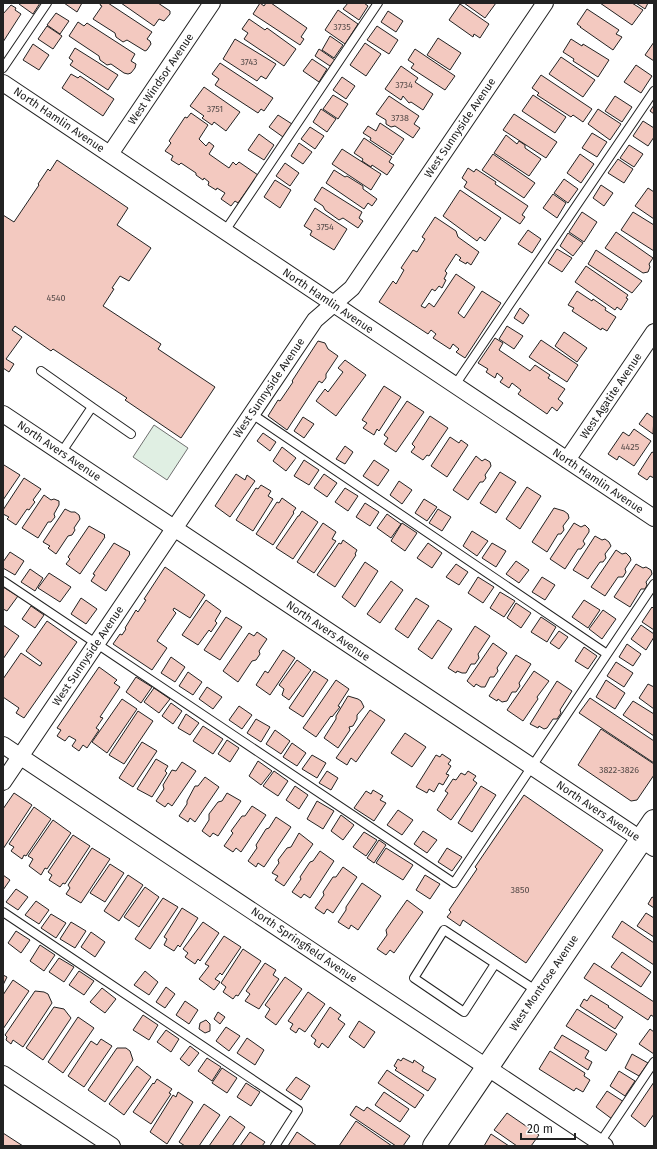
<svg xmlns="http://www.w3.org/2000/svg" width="657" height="1149" font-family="'Fira Sans',sans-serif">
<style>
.green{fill:#e0efe3;stroke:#6f6f6f}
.building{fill:#f3c9c0;stroke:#222}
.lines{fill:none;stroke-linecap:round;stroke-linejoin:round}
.service-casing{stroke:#222;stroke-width:10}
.minor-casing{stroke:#222;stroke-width:18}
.secondary-casing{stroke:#222;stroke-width:24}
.service{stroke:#fff;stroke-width:8}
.minor{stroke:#fff;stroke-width:16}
.secondary{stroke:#fff;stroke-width:22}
.labels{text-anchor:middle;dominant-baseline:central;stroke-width:3;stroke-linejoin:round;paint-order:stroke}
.number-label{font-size:9px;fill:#564c4a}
.street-label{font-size:11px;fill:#222;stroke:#fff}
</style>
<rect width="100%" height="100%" fill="#fff"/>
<!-- green -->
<path class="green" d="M154,425l34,23 -21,32 -34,-23z"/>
<!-- building -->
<path class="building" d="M20,3h20l-7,11 -14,-10z
M64,3h18l-5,9z
M101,3h7l44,29 -5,7 3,2 1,3 -4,6 -2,1 -18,-11 -4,2 -7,-5 -1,-4 -22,-14 9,-13 -2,-1z
M121,3h37l12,8v3l-6,7 -5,-2 -5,7z
M260,3l4,3 2,-3h5l36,25 -6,9 3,2 -4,6 -47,-31z
M348,3h16l4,3 -9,14 -16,-11z
M464,3h32l-11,15z
M600,3h32l11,7 -11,15z
M636,3h12l-3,6z
M460,4l29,20 -9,14 -6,-4 -1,3 -24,-17z
M11,5l5,3 -1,2 6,4 -18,28v-28z
M587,9l32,21 -3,4 6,3 -9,13 -33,-23h1l-4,-3z
M338,10l20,14 -13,20 -20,-14z
M388,11l15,10 -7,11 -15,-10z
M56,13l13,8 -9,13 -13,-9z
M249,19l16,11 2,-2 29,21 -12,17 -40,-27 4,-6 -6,-4z
M78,22l6,4 3,-3 48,31 -4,7 5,3 -1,4 -4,5 -3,1 -4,-1 -13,-9 -4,1 -7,-5 -1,-4 -30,-20z
M47,26l15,10 -9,13 -15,-10z
M377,26l21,14 -9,14 -22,-14z
M330,36l13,9 -9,13 -12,-8z
M438,38l23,15 -11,17 -23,-15z
M235,39l41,25 -10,15 -5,-3 -4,5 -34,-22z
M571,39l11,7 1,-2 26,16 -11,17 -25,-16 1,-2 -11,-7z
M654,42v19l-9,-6z
M365,43l16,11 -15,22 -16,-11z
M33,44l16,11 -10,15 -16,-10z
M75,48l43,27 -10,15 -38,-25 3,-4 -4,-3z
M319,49l16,11 -5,6 -15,-10z
M415,49l40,27 -10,14 -34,-22 3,-4 -6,-4z
M561,57l34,23 -12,17 -34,-23z
M312,59l15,10 -8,13 -16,-11z
M220,63l53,35 -9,13 -3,-2 -3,4 -43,-28 4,-6 -7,-5z
M636,65l16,11 -11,17 -17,-11z
M401,66l17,12 -3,4 18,12 -10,16 -12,-8 -2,1 -6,-7 -2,4 -16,-11z
M71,74l7,4 2,-2 34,23 -11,17 -41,-28z
M541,75l51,34 -9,13 -10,-7 -2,2 -34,-22 2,-2 -7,-5z
M342,77l13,9 -9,13 -13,-9z
M204,87l36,25 -14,19 -12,-9 -2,3 -10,-7 2,-2 -14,-10z
M333,95l15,9 -10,15 -15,-10z
M533,95l33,22 -11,16 -33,-22z
M389,96l30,20 -5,8 6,4 -7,10 -18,-12 -4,1 -5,-3v-4l-10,-6z
M615,96l17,11 -10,15 -17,-11z
M654,105v9l-4,-3z
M321,109l15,10 -9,13 -14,-10z
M598,109l23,15 -11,16 -22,-16z
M191,113l17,12 -9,14 7,7 3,-4 5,4 -5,8 20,14 4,-6 3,3 3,-3 19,13 -20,28 -3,-2 -4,5 -10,-7 4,-6 -8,-5 -1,2 -8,-5 1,-3 -5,-4 -1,2 -7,-5v-2l-15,-10 -2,2 -8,-5 2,-4 -8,-5 6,-8 -2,-2 16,-24 2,1z
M514,114l43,28 -11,16 -43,-28z
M278,115l14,9 -9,13 -14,-10z
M643,121l11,7v9l-6,9 -15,-10z
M380,123l24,16 -11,16 -23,-15 1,-2 -8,-5 5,-7 8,5z
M310,127l14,9 -9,13 -14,-10z
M592,133l15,9 -10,15 -15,-9z
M259,134l15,11 -10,15 -16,-10z
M506,135l11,9 2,-3 6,4v3l16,11 -12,17 -35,-23z
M364,138l28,19 -3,5 5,3 -7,10 -15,-10 -1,2 -9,-6 1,-2 -9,-6z
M299,143l13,9 -9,12 -12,-8z
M629,145l14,9 -9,13 -14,-9z
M342,149l39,25 -10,16 -39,-26z
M493,154l42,29 -11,15 -42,-28z
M580,154l14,10 -13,19 -14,-10z
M618,159l15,10 -9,14 -16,-10z
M57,160l71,48 -11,17 34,23 -22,33 -9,-5 -8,12 2,1 -11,17 58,38 -3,5 57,38 -34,51 -56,-38 2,-2 -74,-49 -2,2 -36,-25 -3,4 10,7 -16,22 8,5 -5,8 -6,-4v-153l11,7 25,-37 -1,-1 10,-15 2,2z
M285,163l14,10 -9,13 -14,-10z
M468,168l6,4 2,-3 20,13 -1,2 33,22 -6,9 3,2 -5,7 -56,-37 3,-5 -5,-4z
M334,170l11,7 2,-1 16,10v3l14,10 -5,7 -4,-3 -4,6 -38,-26z
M564,179l14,10 -10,14 -14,-10z
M275,180l16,10 -11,18 -16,-11z
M601,185l12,8 -9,13 -11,-8z
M322,187l40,25 -3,6 4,3 -5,7 -15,-10 -4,2 -14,-10 -2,-4 -9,-6z
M648,188l6,4v27l-19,-13z
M460,190l41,28 -16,23 -5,-4 -3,4 -34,-25z
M553,194l13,9 -9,15 -14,-10z
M315,208l32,21 -13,21 -24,-15 2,-4 -8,-5z
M582,212l15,10 -13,20 -15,-10z
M633,212l21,13v26l-33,-21z
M435,217l21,14 2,6 21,15 -8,13 -4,-3 -1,2 -7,-4 2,-2 -5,-4 -11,17 2,2 -3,6 2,1 -4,8 -3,-2 -4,5 -3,-2 -11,17 4,2 4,-5 5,4 22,-33 19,13 -17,26 6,5 18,-27 19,12 -36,55 -9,-6 3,-3 -6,-5 -3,5 -17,-11 3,-4 -5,-4 -3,4 -49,-32 14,-21 3,3 8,-14 -3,-2 12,-18 4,2 8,-13 -3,-2z
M528,230l13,9 -9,14 -14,-9z
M616,232l37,26 -4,6 1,3 -2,5 -5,1 -38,-25z
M568,233l15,10 -10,13 -13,-10z
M557,249l15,9 -10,14 -14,-9z
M596,250l46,31 -10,12 -44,-29z
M586,266l42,29 -2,3 2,1 -7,11 -4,-3 -2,3 -40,-28z
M577,291l15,10 1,-2 13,9 -1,2 11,7 -9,14 -5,-3 -1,2 -29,-19 2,-3 -6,-3z
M520,308l9,7 -6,9 -9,-6z
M507,326l16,10 -9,13 -15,-10z
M564,332l23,16 -10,14 -22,-16z
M495,338l8,5 -4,7 31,21 5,-6 15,10 -2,3 17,11 -7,10 5,4 -6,8 -5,-4 -5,7 -29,-20 3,-4 -9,-7 -3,5 -9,-6 3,-4 -6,-5 -2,5 -9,-6 2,-3 -10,-6z
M541,340l37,25 -11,17 -38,-25z
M318,341l7,2 3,6 10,7 -12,18v4l-4,5 -3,-2 -32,49 -19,-14 10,-16 2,1 13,-19 -1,-1z
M345,360l21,15 -30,41 -20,-15 9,-12 3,3 15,-20 -5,-4z
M384,386l17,11 -22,34 -2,-2 -3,6 -11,-7 4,-5 -5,-3z
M407,401l17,11 -28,40 -12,-8 4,-6 -4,-3z
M647,413l7,5 -1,16 -14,-10z
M430,416l18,12 -19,28 -2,-1 -4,5 -12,-8 4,-5 -3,-3z
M303,417l11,7 -10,14 -10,-7z
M634,429l17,12 -17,25 -15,-10 -2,4 -9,-6 15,-22 6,4z
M263,433l13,9 -6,9 -13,-10z
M450,437l9,6 2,-3 7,5 -21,32 -16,-11z
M345,446l8,6 -8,12 -9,-5z
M282,447l14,11 -10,13 -13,-10z
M652,452l2,1v25l-4,-2 -3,4 -9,-6z
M476,456l6,5 3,-2 5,3 1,4 -6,9 1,3 -3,4h-3l-12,18 -15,-10z
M304,460l15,10 -10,15 -15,-9z
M374,460l15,10 -11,16 -15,-10z
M4,465l16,10 -17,25v-34z
M500,472l16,10 -20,31 -16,-10z
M236,474l9,6 2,-5 8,6 -25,36 -15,-11z
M324,474l13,9 -10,14 -13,-9z
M24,478l17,11 -8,11 2,2 -6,8 -2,-1 -11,16 -9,-6 2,-2 -6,-3v-4z
M399,481l13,9 -10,14 -12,-9z
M261,485l10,6 -3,5 5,3 -20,32 -17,-11 20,-32 2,1z
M527,487l14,9 -21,33 -14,-10z
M345,488l13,8 -10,15 -13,-9z
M44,495l7,5 3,-1 5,2v4l-5,9 1,3 -4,5h-3l-10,16 -16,-10z
M282,498l14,10 -3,4 1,1 -21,32 -17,-11 21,-32 2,1z
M424,499l13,8 -10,14 -12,-8z
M365,503l14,9 -9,14 -14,-9z
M554,508l10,3 4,3 1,4 -6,8 1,4 -3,4h-3l-11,18 -15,-10z
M65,509l6,3h4l4,3 1,4 -6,9 1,2 -3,5 -4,1 -12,18 -8,-6 2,-2 -7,-4z
M438,509l13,8 -9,14 -13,-8z
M302,511l16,11 -25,37 -17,-11 22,-32h1z
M387,514l14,10 -10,14 -14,-10z
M323,523l13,9 -4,7 4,2 -22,32 -17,-11z
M402,523l15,10 -12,18 -14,-10z
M574,523l7,4 4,-2 4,4v3l-6,9 2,3 -4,5h-3l-13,20 -15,-10z
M89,526l16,9 -1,1 1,1 -25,37 -14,-10 4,-5 -2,-2z
M472,531l16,10 -11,15 -14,-10z
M595,536l7,4 3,-1 4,3 2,4 -6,8 1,4 -3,4h-3l-12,17 -15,-9z
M343,540l14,10 -2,4 1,1 -21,32 -18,-12 22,-32 2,1z
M114,543l16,9 -1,1 1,1 -24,37 -15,-10 4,-6 -2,-1z
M428,543l14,10 -10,15 -15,-10z
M492,543l14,8 -10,16 -14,-9z
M616,550l6,4 4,-1 4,4 1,3 -6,9 1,3 -3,5h-5l-13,19 -14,-9z
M10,552l14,9 -9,14 -12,-7v-6z
M516,561l13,9 -10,13 -13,-9z
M365,562l13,9 -23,36 -13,-10z
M456,564l12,8 -9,13 -13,-8z
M636,564l7,4 3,-1 5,3 1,4 -6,8 1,3 -2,4h-4l-11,18 -16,-10z
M165,567l40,28 -15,23 -16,-10 -1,2 3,3 -19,28 10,7 -15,22 -39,-26 7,-10 2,1 4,-6 -1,-1 11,-18 2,2 8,-12 -2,-1z
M30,569l13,9 -8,13 -14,-9z
M49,573l22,14 -11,15 -22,-14z
M478,577l16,10 -11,16 -15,-10z
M542,577l13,8 -10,15 -13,-8z
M391,581l12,9 -23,33 -13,-9z
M3,587l15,9 -11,15 -4,-2z
M500,592l15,9 -11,16 -14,-9z
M81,598l16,11 -11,15 -15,-10z
M416,598l13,8 -21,32 -13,-9z
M206,600l15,11 -6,10 2,2 -6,9 -2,-2 -11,15 -16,-10z
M584,600l16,10 -12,18 -16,-11z
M516,603l15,10 -10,15 -14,-10z
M31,606l13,9 -9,13 -13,-9z
M652,607l2,2v21l-12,-8z
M603,610l13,9 -14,20 -13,-10z
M226,617l16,10 -22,33 -16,-10z
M541,617l15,10 -9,15 -16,-10z
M438,620l14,9 -20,30 -14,-10z
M47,621l30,21 -53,76 -8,-5 3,-5 -16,-11v-18l18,-26 19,13 2,-3 -16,-12z
M3,625l16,11 -16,23z
M641,625l13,9v3l-8,13 -15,-11z
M475,626l15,10 -12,18 1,4 -4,6h-4l-5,9h-4l-5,-2 -1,2 -8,-5z
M559,631l9,6 -9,12 -9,-6z
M257,632l10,7 -8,12 1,3 -4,6 -4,1 -14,21 -15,-11 26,-38 5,3z
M493,643l14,10 -10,15 1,3 -4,6h-4l-5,10h-4l-5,-3 -2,3 -7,-6z
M627,644l14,10 -8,12 -14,-9z
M584,647l13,9 -9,13 -13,-8z
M283,650l12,8 -25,37 -14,-10 9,-14 3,2z
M516,655l15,9 -12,19 1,3 -4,6h-4l-5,9 -5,1 -4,-3 -1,2 -8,-5z
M171,657l14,10 -10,15 -14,-9z
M297,660l14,10 -22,30 -7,-5 2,-6 -5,-4z
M616,662l17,11 -9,14 -17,-11z
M99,667l18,13 -3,3 6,4 -20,30 3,1 -7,10 3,2 -12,18 -4,-3 -4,6 -7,-5 4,-6 -7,-4 -4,5 -8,-5 4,-6 -4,-2z
M314,671l14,9 -25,37 -14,-9z
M534,671l15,10 -12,16 1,2 -15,22 -16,-11z
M188,672l14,10 -9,13 -14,-9z
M136,677l16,10 -11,16 -15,-11z
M336,680l13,9 -11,17 2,1 -8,10 -1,-1 -15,21 -13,-9z
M606,680l19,13 -10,16 -19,-12z
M557,681l15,10 -12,19 1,3 -4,6h-4l-6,9 -3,1 -5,-3 -1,2 -8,-4z
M648,684l6,3v22l-15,-11z
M207,687l15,10 -9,12 -14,-10z
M154,688l16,11 -11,14 -15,-11z
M348,696l10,3 3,2 3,6 -7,8v4l-4,7 -4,1 1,3 -12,18 -14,-10 12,-19v-3z
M590,698l64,43v22l-75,-50z
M122,699l15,10 -30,44 -15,-11z
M633,701l21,13v22l-31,-21z
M171,703l11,8 -9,13 -11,-8z
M239,706l13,9 -10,14 -13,-9z
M370,710l15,10 -29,42 -5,-4 -4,7 -11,-7z
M138,711l15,10 -29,43 -15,-9z
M186,714l13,9 -9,12 -12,-7z
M256,719l14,8 -9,15 -14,-9z
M203,726l20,13 -10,15 -20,-13z
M601,729l53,35v11l-17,25 -6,1 -53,-36z
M275,730l15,11 -9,13 -15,-10z
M405,733l21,14 -14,20 -21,-14z
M227,740l12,8 -9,14 -12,-8z
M142,742l15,9 -24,36 -14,-9z
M292,743l14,10 -9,13 -14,-9z
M442,754l9,6 -3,4 3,2 -5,8 3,1 -6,10 -4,-2 -5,9 -5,-3 -2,4 -11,-6 20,-32 4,2z
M312,755l14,8 -9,15 -15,-9z
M156,759l12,7 -3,5 2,2 -15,24 -15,-8z
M258,761l14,10 -11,14 -12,-9z
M182,762l14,9 -24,35 -4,-3 -3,4 -9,-6 8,-12 -1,-4 9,-15 4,1z
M274,771l14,10 -10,15 -15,-10z
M327,771l11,7 -7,12 -12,-7z
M468,771l8,5 -3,4 4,3 -26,37 -14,-10 11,-17 -3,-2 8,-12 3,1 5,-7 4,2z
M205,777l14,10 -24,35 -5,-4 -2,4 -9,-6 8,-12v-3l8,-15h3z
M295,786l13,9 -9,14 -13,-9z
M481,786l15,9 -24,37 -14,-9z
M373,790l10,6 -3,4 6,3 -12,18 -20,-13 12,-17 5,3z
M14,793l18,12 -29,44v-40z
M227,793l14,8 -23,35 -5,-3 -3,4 -8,-6 7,-11v-6l9,-12 4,-1z
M524,795l79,55 -77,113 -63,-43 -3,6 -13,-9 4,-5 -2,-2 28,-41 -2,-2z
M317,801l17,10 -11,18 -16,-10z
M252,806l14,9 -25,37 -5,-4 -3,4 -9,-6 9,-13 -2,-2 11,-15h3z
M34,807l17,12 -25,37 -2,-1 -2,4 -11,-8 3,-4 -5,-3z
M398,810l15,10 -11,15 -15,-10z
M341,815l13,10 -11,15 -12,-9z
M276,817l15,10 -27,40 -6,-4 -2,4 -8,-6 9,-13 -1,-3 10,-16 3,-1z
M53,820l18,13 -24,36 -2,-1 -4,7 -12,-9 4,-7 -5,-3z
M423,831l14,9 -10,13 -13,-9z
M364,832l13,8 -11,16 -13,-9z
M299,833l14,11 -29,42 -9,-6 3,-4 -6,-3 7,-10 -1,-3 9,-12 4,-1z
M73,835l17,11 -25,38 -2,-1 -3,4 -11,-7 3,-5 -4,-3z
M379,840l7,5 -12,18 -7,-5z
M92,848l18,11 -29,44 -15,-9 4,-6 -2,-3z
M386,848l27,17 -10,15 -27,-17z
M447,848l15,9 -10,14 -14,-9z
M320,851l14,10 -24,37 -6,-4 -3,4 -9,-6 9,-13 -1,-2 10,-15 3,-1z
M110,864l14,9 -19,29 -15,-9z
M343,867l14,10 -24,36 -6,-4 -3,5 -9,-6 9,-13 -1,-3 10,-15h3z
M3,875l7,5 -7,10z
M128,875l15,10 -24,36 -15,-10z
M425,875l15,9 -10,15 -14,-9z
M362,883l19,13 -23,34 -7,-5 -2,4 -11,-7 8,-12v-3z
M145,887l14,10 -20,30 -15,-10z
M16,889l12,8 -10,13 -12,-8z
M652,897l2,1v10l-6,-4z
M163,898l15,9 -28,42 -15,-10z
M407,900l16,12 -29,41 -4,-3 -4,5 -9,-6 10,-14 -1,-5z
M36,901l13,9 -10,14 -14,-9z
M182,908l16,10 -18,29 -2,-2 -4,6 -10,-6 3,-6 -3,-2z
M646,913l8,5v19l-17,-11z
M51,914l15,9 -10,15 -15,-10z
M622,921l32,22v22l-42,-28z
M71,922l15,9 -11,17 -15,-9z
M203,922l16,11 -19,28 -2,-2 -3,5 -10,-7 3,-4 -5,-4z
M16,931l14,9 -9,13 -13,-10z
M91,932l14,10 -10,15 -14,-10z
M224,936l17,11 -19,28 -2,-2 -5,6 5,3 -6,8 -15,-11 10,-13 -4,-2z
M40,945l15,10 -11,16 -14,-10z
M243,949l18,12 -23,35 -2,-1 -3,4 -10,-7 3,-5 -5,-4z
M622,952l29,20 -10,15 -30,-20z
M59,958l15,9 -10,15 -15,-10z
M265,963l11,7 -3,5 6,4 -20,30 -14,-8 5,-7 -4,-3z
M594,963l60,39v15l-3,-2 -3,5 -64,-42z
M79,971l15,10 -10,14 -15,-10z
M145,971l13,11 -9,13 -15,-10z
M3,975l4,2 -4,8z
M285,977l17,12 -26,36 -11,-8 5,-8 -5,-4z
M13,980l16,11 -26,38v-34z
M166,987l9,7 -10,14 -9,-6z
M102,988l14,11 -11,14 -15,-11z
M35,991l9,1 4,2 4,9 -29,44 -10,-7 -2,4 -5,-4 1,-3 -2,-2z
M308,992l17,12 -20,28 -6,-4 -3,5 -6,-4 3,-5 -5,-3z
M591,995l18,11 -1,1 15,10 -8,12 -35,-23 4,-7 3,2z
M185,1001l13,9 -9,14 -13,-9z
M54,1007l10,2 7,9 -28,42 -17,-12z
M330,1007l11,8 -3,4 7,5 -17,24 -6,-5 -3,5 -5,-4 2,-4 -5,-4z
M577,1009l40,25 -11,17 -40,-25z
M218,1012l7,5 -5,7 -6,-5z
M143,1015l15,10 -9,15 -16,-10z
M78,1017l16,11 -31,45 -15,-11z
M206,1020l4,4v7l-5,2 -6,-4 1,-6z
M359,1021l16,11 -11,16 -15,-11z
M226,1027l14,9 -11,15 -13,-10z
M650,1029l4,3v22l-15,-10z
M166,1030l13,9 -8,13 -14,-10z
M562,1035l27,16 -4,7 7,4 -4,8 -34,-22z
M247,1038l17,12 -9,15 -18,-12z
M101,1039l11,7 -28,41 -16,-11 23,-35 6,4z
M190,1046l9,7 -10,13 -9,-7z
M117,1048h9l4,3 3,9 -28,42 -17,-12z
M550,1051l35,22 -1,3 6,4 -7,12 -7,-4 -2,3 -35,-22z
M632,1054l16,9 -9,13 -14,-8z
M207,1058l14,9 -9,14 -14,-10z
M403,1058l10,5 1,-3 10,7 -2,4 14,8 -8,12 -33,-21 2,-2 -3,-2 4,-7 3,2z
M137,1066l14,11 -27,38 -15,-11z
M222,1068l15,10 -10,15 -15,-10z
M387,1070l37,25 -9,13 -37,-25z
M619,1071l16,10 -10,15 -15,-10z
M296,1077l14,9 -9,14 -15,-10z
M157,1079l15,10 -3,4 2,1 -20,30 -18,-12 20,-29 1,1z
M654,1082v32l-9,13 -14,-11z
M246,1083l14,9 -9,14 -14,-9z
M607,1091l17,11 -12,17 -16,-12z
M178,1092l15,10 -26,42 -17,-12 23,-37 3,2z
M384,1092l25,17 -9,13 -25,-17z
M204,1104l16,11 -21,31h-14l-6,-4z
M356,1106l8,5 3,-4 43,29 -7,10h-7l-46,-31z
M507,1113l32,22 -8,11h-14l-23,-16z
M230,1116l15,11 -13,19h-23z
M356,1121l36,25h-53z
M250,1132l15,10 -3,4h-22z
M297,1132l20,14h-29z
M3,1133l20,13h-20z
M491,1134l18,12h-25z"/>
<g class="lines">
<defs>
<path id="service" d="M3,68l44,-65
M225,231l153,-228
M41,371l51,36
M455,385l199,-294
M252,414l355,240
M61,453l31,-46 39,27
M3,581l451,302 200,-299
M3,912l295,198 -23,36
M495,964l-31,48 -50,-34 30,-48 93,61
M599,1144l55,-82"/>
<path id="minor" d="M3,83l651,435
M110,154l102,-151
M3,414l651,434
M567,460l87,-128
M3,745l602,401
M3,782l312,-462 37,-32 193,-285
M3,1074l109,72"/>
<path id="secondary" d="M434,1146l220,-325"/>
</defs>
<!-- service casing -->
<use href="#service" class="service-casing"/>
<!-- minor casing -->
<use href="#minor" class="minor-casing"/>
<!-- secondary casing -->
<use href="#secondary" class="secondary-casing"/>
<!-- service -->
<use href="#service" class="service"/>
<!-- minor -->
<use href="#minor" class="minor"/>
<!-- secondary -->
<use href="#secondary" class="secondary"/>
</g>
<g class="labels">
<!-- number labels -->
<g class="number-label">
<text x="342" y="27">3735</text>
<text x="249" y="62">3743</text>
<text x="404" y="85">3734</text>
<text x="215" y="109">3751</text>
<text x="400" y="118">3738</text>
<text x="325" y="227">3754</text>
<text x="56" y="298">4540</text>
<text x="630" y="447">4425</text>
<text x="619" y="770">3822-3826</text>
<text x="520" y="890">3850</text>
</g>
<!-- street labels -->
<g class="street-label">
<text transform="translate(161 79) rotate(-56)">West Windsor Avenue</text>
<text transform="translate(59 120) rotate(34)">North Hamlin Avenue</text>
<text transform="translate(460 128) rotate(-56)">West Sunnyside Avenue</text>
<text transform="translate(328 301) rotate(34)">North Hamlin Avenue</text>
<text transform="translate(269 388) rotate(-56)">West Sunnyside Avenue</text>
<text transform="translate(611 396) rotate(-56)">West Agatite Avenue</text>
<text transform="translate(59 451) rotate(34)">North Avers Avenue</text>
<text transform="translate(598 481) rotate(34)">North Hamlin Avenue</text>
<text transform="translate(328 631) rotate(34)">North Avers Avenue</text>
<text transform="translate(88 656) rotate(-56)">West Sunnyside Avenue</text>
<text transform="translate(598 811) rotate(34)">North Avers Avenue</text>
<text transform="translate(304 945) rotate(34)">North Springfield Avenue</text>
<text transform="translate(544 983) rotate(-56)">West Montrose Avenue</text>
</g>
</g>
<!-- border -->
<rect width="657" height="1149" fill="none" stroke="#222222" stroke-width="8"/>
<!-- scale -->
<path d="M521 1133v6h54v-6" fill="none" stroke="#222222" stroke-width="2"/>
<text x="527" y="1133" font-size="12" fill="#222222" stroke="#ffffff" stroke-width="3" paint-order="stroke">20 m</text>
</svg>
